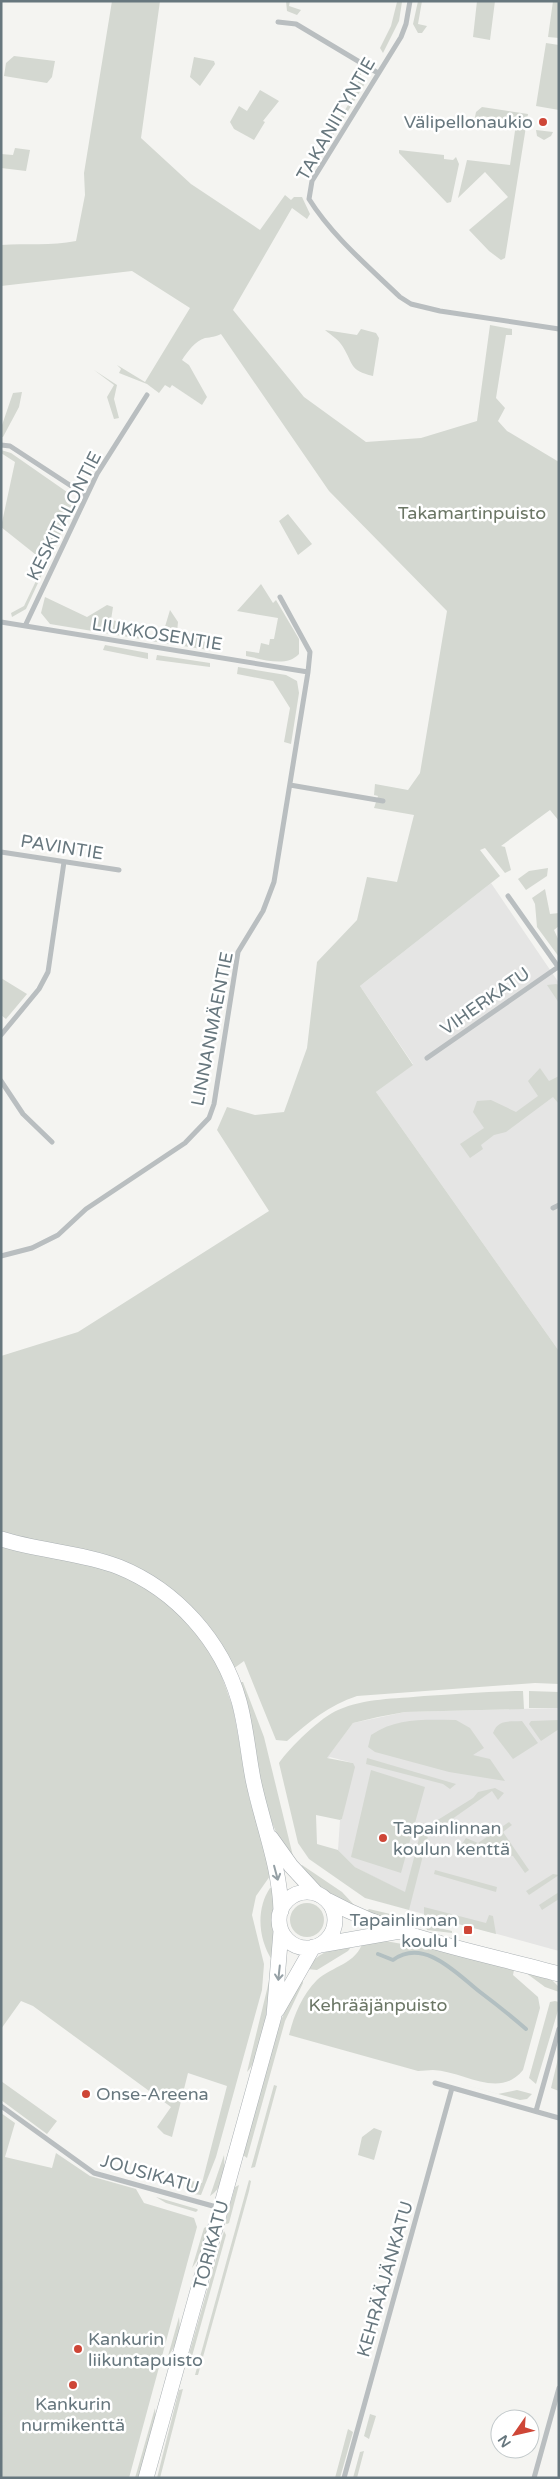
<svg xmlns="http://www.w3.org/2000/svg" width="560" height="2479" font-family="'Varela Round',sans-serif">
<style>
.built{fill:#e5e5e4}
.green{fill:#d4d8d1}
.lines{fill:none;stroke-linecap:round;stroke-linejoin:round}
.stream{stroke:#b2bfc1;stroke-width:4}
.secondary-casing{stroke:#acb2b5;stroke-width:16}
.street{stroke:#b9bec0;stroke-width:5}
.secondary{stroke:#fff;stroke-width:15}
.oneway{stroke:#95a0a5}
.poi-dot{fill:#ce4637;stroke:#fff;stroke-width:2}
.labels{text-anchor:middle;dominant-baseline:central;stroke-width:5;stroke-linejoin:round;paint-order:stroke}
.street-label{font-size:18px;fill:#67777e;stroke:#fff}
.poi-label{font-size:18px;fill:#67777e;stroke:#fff;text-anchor:start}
.park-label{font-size:18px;fill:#6b7665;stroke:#fff}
</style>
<rect width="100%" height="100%" fill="#f4f4f1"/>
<!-- built -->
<path class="built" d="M491,883l68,100v368l-183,-259 37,-28 -53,-78z
M559,1708v243l-150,-41v-15l-54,-28 -17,-17 2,-30 2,-1 11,-56 -23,-6 -5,3 28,-37 52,-11z"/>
<!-- green -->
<path class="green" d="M112,1h48l-19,137 50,46 69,46 25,-35 6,5 3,-3h8l8,17 -3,5 -15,-11 -59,102 71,87 62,45 55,-4 56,-17 13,-96 22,4v6h-6l-10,63 9,10 -7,13 9,10 52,31v359l-9,-11 -49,36 4,1 6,23 -6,3 -20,-25 -5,2 20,26 -140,110 53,79 -37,27 183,259v333l-24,-1 -178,13c-28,9 -48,26 -70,45l-11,-1 -32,-79 -22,16 11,31 16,89 22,75 -1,4 -14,20 -4,19 12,49 -2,26 -46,167 -15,38 -8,-1 -3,-11 2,-2 10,2 25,-97 -39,-13 -16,64 -8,-3 -7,-7 14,-20 -138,-101 -12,-5 -20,28v-673l77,-24 191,-121 -52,-81 10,-23 28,8 29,-3 23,-64 10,-86 40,-42 10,-43 30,5 17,-67 -40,-7 4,-12 -4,-1 1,-11 33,6 12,-17 27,-162 -118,-120 -108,-157c-6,3 -9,3 -16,4 -10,3 -17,13 -23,22l7,5 18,32 -5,8 -30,-20 -2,3 -5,-3 -6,8 -12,-9 -28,-11 2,-4 -4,-4 28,17 45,-74 -58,-37 -131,15v-41c26,-2 50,1 75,-4l9,-46 -1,-22z
M286,1h4l-1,5 12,4 -4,5 -10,-4z
M418,1h4l-4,23 9,2 -5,7h-4l-5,-9z
M477,1h18l-5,39 -17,-3z
M553,1h6v37l-11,-1z
M397,2h5l-3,19 -16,32 -3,-5 11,-22z
M546,43l13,2v65l-23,-4z
M14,56l41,5 -3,16 -5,6 -43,-7 2,-13z
M194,57l20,4 1,3 -15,22 -10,-9z
M360,71l4,14 -32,52 -3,-1 27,-44z
M260,90l19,11 -16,20 2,1 -11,18 -20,-11 -4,-7 9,-16 8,5z
M482,107l46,7 -23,144 -4,2 -12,-9 -20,-21 39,-33 -23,-25 -27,26 9,-38 43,5 6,-41 -33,-8 -2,7 -7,-1 2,-10z
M536,130l17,2 -2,4 -7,4 -7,-4z
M15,148l15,2 -4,21 -25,-3v-14l12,1z
M399,150l45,5v4l9,1 3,-3 3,7 -8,38 -4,1 -48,-50z
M361,329l15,4 3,5 -6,38c-24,-6 -19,-11 -30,-29 -4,-7 -12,-12 -18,-17l32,5z
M94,370l23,15 -3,14 5,19 -5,1 -7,-22 7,-12z
M22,392l-3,15 -16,30h-2v-9l12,-35z
M1,450l10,3 56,39 3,3 3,12 -47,102 -14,8 -1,-4 13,-7 21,-44 -44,-35 14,-65 -14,-9z
M288,514l24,30 -14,11 -19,-34z
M261,584l12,19 3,-3 23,39v15c-13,14 -36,5 -53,2v-5l13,2 2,-10 8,2 1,-6h4l4,-21 -41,-7z
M45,597l42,20 20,-12 6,2 -2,13 33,6 -3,13 -91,-15 -9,-11z
M170,610l8,12 -1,10 22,3v5l16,5v6l-64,-10 4,-13 9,2z
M105,645l43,8v6l-45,-9z
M157,655l53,8v4l-54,-7z
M238,667l48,8 11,6 2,12 -8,51 -7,-2 6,-34 -17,-27 -36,-7z
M548,868l-1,8 -21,14 -8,-11 11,-8z
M545,889l5,25 9,-1v13l-5,4 5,11v16l-22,-30 -2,-23 -3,-6z
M1,978l26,16 -21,25 -5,-4z
M556,984l3,1v18l-12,-18z
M540,1068l9,13 10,-5v28l-6,-7 -47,35 -12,3 -13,10 2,4 -13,9 -10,-14 24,-16 -11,-16 4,-11 14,-1 25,12 22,-16 -10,-15z
M240,1682h3l21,55 29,119 -2,2c-33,-45 -40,-122 -51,-176z
M523,1691l1,18 -119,3 -27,5 -25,6 -26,35 26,5 2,4 -13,52 -2,1 -24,-5 1,29 21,6 17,17 50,25 15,-57 16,-14 37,-23 5,-6 17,-4 9,5 -6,7 -6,-9 -64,45 -19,74 -44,-12 -56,-39 -11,-16 -19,-80c9,-14 43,-47 59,-53 27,-12 57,-11 86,-14 33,-2 66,-5 99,-5z
M529,1691l30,1v16h-30z
M456,1720l14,8 14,20 -11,7 17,4 15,22 -56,-9 -74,-20 -7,-5 3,-12c27,-18 55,-15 85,-15z
M559,1720v9l-18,12 -12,-17 2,-3z
M522,1721l16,22 -25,16 -20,-26c5,-14 16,-11 29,-12z
M367,1758l89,26 -6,5 -7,-5 -77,-20z
M371,1770l54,17 -24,86 -50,-16z
M509,1822l3,3 -9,7 26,38 -4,3 -12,-17 -51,-12 4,-6 12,5z
M302,1865l40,27 14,15c-21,-9 -42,-23 -57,-40z
M435,1870l62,17 -1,5 -62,-18z
M553,1874l6,1 -30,20 -3,-4z
M273,1887l2,17 -4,12 4,31 -3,13c-14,-22 -16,-51 -2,-72z
M559,1892v7l-17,11 -3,-5z
M290 1920a17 17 0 1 1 34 0a17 17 0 1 1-34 0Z
M424,1907l62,16 3,-8 4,1 3,18 -72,-19z
M369,1909l34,8 -5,5 -32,-10z
M426,1925l26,6v2l-25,-3z
M380,1940l61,11 73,19 -1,5 25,22 2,11 -17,62c-24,30 -59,1 -90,0 -5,0 -10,1 -15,1l-129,-36c5,-20 13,-40 28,-55 15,-14 40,-16 46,-39z
M352,1946l-4,5 -31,19 -10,-1c11,-17 25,-21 45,-23z
M271,1973c-1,22 -9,85 -24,99z
M526,1973l26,7 7,7v5l-14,-5z
M302,1979l1,4 -18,38 -38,137 -4,-3c16,-58 26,-124 59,-176z
M555,2001l4,1v5l-23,77 -7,-6 21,-76z
M559,2054v37l-8,-3z
M444,2079l54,15 19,-4 15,4 -5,5 -7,1z
M1,2081l56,40 -10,13 -46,-34z
M274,2085l3,1 -22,81 -4,1z
M1,2113l14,10 -10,34 47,11 4,-15 34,23 46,13 8,14 50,15 3,9 -68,251h-128z
M374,2128l8,3 -8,29 -16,-5 4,-18z
M224,2155c1,15 0,32 -14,41z
M249,2180l2,1 -2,10 -51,184h-3z
M239,2185l-10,38 -2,1 -2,-1 10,-36z
M156,2197l41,12 1,1 -2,2 -30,-9z
M206,2227l2,1 -7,27 -9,13 12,-40z
M224,2231l2,4 -37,132 -2,-6z
M179,2317c2,17 -1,26 -11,39z
M183,2389l-23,89h-3l22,-88z
M155,2408l1,14 -18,56h-3z
M370,2414l6,2 -7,23 -5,-3z
M348,2429l5,3 -13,46h-5z
M364,2451l-7,27h-4l7,-26z"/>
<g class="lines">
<!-- stream -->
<path class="stream" d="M378,1954l15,6c31,-23 64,14 87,32 16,12 31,24 46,37"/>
<defs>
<path id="secondary" d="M1,1539c38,12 82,14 118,28 57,23 103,74 120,134 7,25 9,52 14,78 9,44 27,87 28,132
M271,1838l20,28 25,27
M279 1920a28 28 0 1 1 56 0a28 28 0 1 1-56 0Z
M329,1901c70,38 153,52 230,73
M320,1945l80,-14
M277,2010l36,-63
M146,2478l128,-462 7,-85"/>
</defs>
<!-- secondary casing -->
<use href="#secondary" class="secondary-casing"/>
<!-- street -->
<path class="street" d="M410,1l-4,23 -5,13 -89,144 -3,18c23,37 60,68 91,98l11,7 29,7 119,18
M278,22l18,2 82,49
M1,445l9,1 75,49
M1,622l307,50
M25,626l72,-152 50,-79
M290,785l93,16
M1,852l118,18
M508,896l51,72
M1,1035l38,-46 9,-17 16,-110
M427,1058l131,-91
M1,1081l22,33 29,28
M553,1208l6,-3
M1,1256l31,-8 26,-13 28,-26 99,-66 24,-25 5,-14 24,-152 25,-41 11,-29 34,-210 2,-20 -30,-55
M435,2083l124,35
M1,2106l93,67 126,35
M536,2111l23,-82
M344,2478l108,-390
M534,2478l25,-90"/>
<!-- secondary -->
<use href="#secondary" class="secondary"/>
</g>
<!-- one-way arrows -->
<defs><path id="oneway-shaft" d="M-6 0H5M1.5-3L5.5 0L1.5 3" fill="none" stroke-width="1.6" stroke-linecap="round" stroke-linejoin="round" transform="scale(1.25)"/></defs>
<g class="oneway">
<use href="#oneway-shaft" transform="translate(276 1873) rotate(75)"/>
<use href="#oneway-shaft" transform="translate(279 1973) rotate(96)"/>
</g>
<!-- markers -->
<g class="poi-dot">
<circle cx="543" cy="122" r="5"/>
<circle cx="383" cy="1838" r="5"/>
<rect x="463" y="1925" width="10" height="10" rx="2.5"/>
<circle cx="86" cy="2094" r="5"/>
<circle cx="78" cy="2349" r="5"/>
<circle cx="73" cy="2385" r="5"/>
</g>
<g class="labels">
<!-- street labels -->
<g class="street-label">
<text transform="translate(336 119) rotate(-60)">TAKANIITYNTIE</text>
<text transform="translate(64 516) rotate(-63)">KESKITALONTIE</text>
<text transform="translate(157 634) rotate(9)">LIUKKOSENTIE</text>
<text transform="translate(62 847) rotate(9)">PAVINTIE</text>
<text transform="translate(485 1001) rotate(-35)">VIHERKATU</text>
<text transform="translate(212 1029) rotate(-79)">LINNANMÄENTIE</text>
<text transform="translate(150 2174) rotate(16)">JOUSIKATU</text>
<text transform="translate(211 2245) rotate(-75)">TORIKATU</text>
<text transform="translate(385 2279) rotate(-74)">KEHRÄÄJÄNKATU</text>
</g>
<!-- poi labels -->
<g class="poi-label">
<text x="533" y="122" text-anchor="end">Välipellonaukio</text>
<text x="393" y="1828">Tapainlinnan<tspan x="393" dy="21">koulun kenttä</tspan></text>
<text x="458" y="1920" text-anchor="end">Tapainlinnan<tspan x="458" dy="21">koulu I</tspan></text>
<text x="96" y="2094">Onse-Areena</text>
<text x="88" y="2339">Kankurin<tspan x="88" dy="21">liikuntapuisto</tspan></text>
<text x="73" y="2404" text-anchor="middle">Kankurin<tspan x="73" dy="21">nurmikenttä</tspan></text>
</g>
<!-- park labels -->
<g class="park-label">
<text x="472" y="513">Takamartinpuisto</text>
<text x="378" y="2005">Kehrääjänpuisto</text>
</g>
</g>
<!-- border -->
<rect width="560" height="2479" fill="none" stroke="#67777e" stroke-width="5"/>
<!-- north arrow -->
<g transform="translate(515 2434) rotate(236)"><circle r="24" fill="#ffffff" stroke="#c2c9cb"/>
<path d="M0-4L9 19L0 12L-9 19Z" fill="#ce4637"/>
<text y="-8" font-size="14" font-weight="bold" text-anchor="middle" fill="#67777e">N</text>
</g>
</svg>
